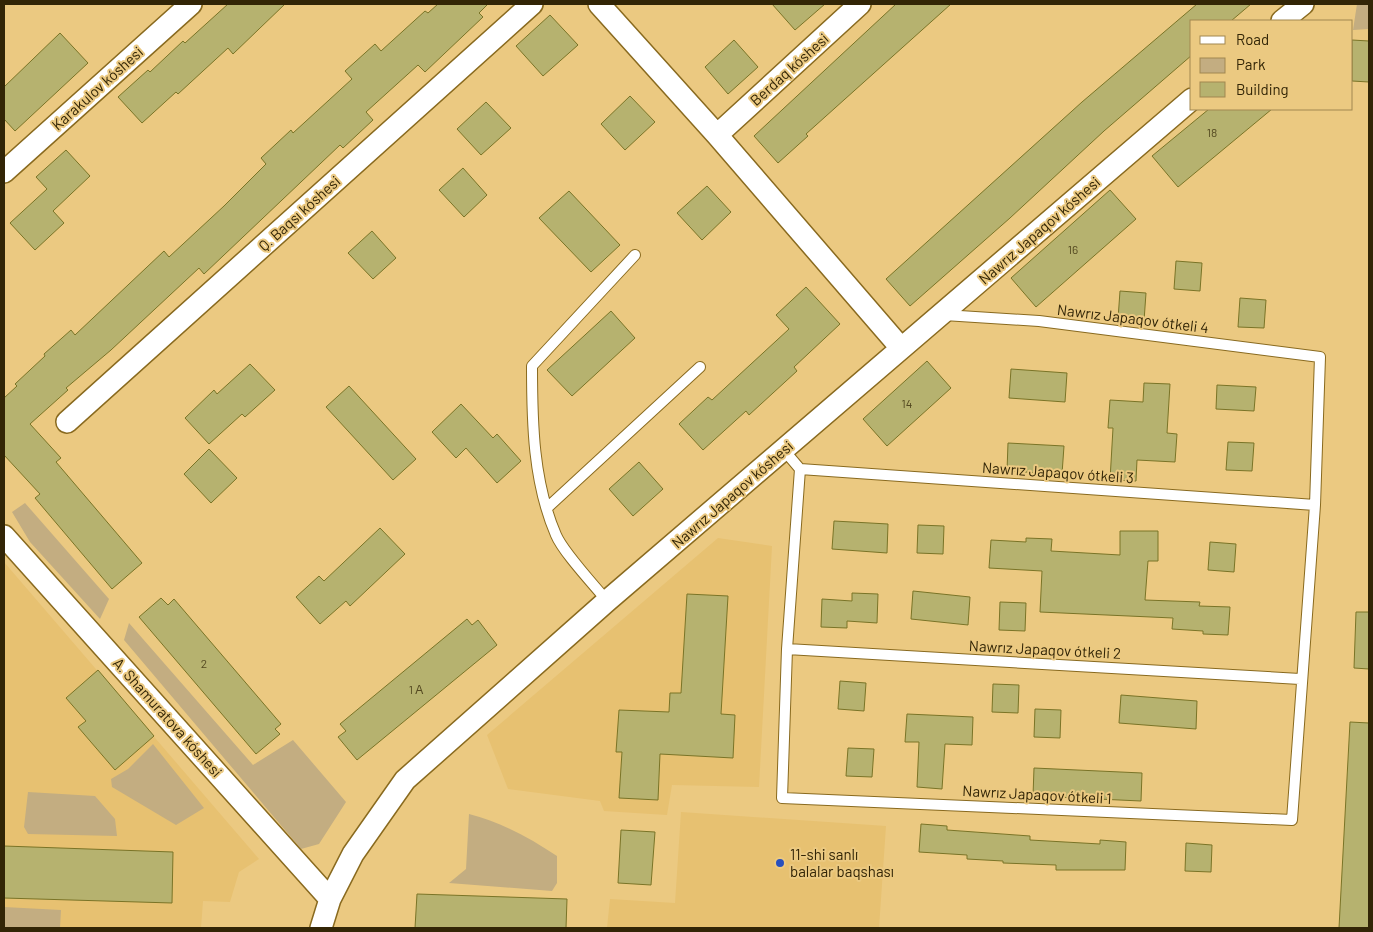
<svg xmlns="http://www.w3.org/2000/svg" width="1373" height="932" font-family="Barlow,sans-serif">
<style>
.built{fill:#e7c171}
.green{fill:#c3ad81}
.building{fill:#b6b26f;stroke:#7a7427}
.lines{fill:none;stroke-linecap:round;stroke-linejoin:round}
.service-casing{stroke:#896a1f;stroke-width:12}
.minor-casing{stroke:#896a1f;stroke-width:24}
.service{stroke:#fff;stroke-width:10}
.minor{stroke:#fff;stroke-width:21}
.poi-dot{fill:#274fbd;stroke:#ebc981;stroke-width:2}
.labels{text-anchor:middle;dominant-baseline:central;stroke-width:4;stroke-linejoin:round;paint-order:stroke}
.number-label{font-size:12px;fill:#534820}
.street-label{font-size:15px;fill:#322506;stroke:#ebc981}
.poi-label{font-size:15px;fill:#322506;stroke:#ebc981;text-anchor:start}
</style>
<rect width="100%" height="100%" fill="#ebc981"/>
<!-- built -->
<path class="built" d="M718,538l54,8 -13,241 -87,-2 -5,30 -63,-4 -4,-10 -92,-12 -21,-54z
M4,562l255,297 -20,13 -9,30 -27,-1 -2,27h-197z
M681,812l205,14 -7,102h-272l3,-29 65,4z"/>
<!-- green -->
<path class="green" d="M1357,4h12v25l-16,1z
M25,503l84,96 -9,20 -70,-77 -18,-30z
M129,623l124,142 40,-25 53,62 -27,42 -18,5 -177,-209z
M153,744l51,64 -28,17 -64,-38 -1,-8 17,-10z
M28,792l67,4 20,23 2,17 -89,-2 -4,-7z
M469,814c32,8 61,24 88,42v27l-5,8 -103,-8 17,-14z
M4,907l57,3 -1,18h-56z"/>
<!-- building -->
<path class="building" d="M228,4h57l-52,50 -5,-6 -50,46 -2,-2 -34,31 -24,-26 30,-27 2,2 33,-31 2,2z
M438,4h50l-9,9 4,4 -58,55 -7,-7 -52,47 7,8 -30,28 -3,-3 -136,129 -5,-6 -88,82 -45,38 2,2 -38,34 31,34 -5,4 86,101 -30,26 -77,-91 5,-4 -36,-39v-57l13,-12 -2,-2 30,-28 -1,-2 27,-24 4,5 89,-84 5,6 55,-51 42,-42 -5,-6 30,-28 2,3 59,-54 -7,-8 30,-27 6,7 44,-40 3,2z
M772,4h53l-30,26z
M896,4h55l-145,130 2,2 -30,27 -24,-27z
M1197,4h54l-20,17h-39v34l-88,76 -94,87 -100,88 -24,-27 196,-177z
M550,15l28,30 -35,31 -27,-30z
M60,33l28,30 -73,68 -11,-12v-32z
M734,40l24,27 -30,27 -23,-27z
M1352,40l17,1v41l-17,-1z
M630,96l25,26 -30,28 -24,-26z
M486,102l25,26 -30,27 -24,-26z
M1209,109h63l-94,78 -26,-31z
M66,150l24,26 -37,35 11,12 -29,27 -25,-27 37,-34 -11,-12z
M463,168l24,27 -23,22 -25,-27z
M707,186l24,26 -29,28 -25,-27z
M1110,190l26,29 -100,88 -25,-29z
M569,191l51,54 -29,27 -52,-54z
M372,231l24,27 -23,21 -25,-26z
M1176,261l26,2 -2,28 -26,-2z
M806,287l34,37 -46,43 3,4 -48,44 -3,-4 -43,39 -24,-26 29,-27 4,3 77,-71 -13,-14z
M1120,291l26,2 -2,28 -26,-2z
M1240,298l26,2 -2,28 -26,-1z
M611,311l24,27 -63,58 -25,-26z
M927,361l24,27 -64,58 -24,-27z
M250,364l25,26 -30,27 -3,-3 -33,30 -24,-26 29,-28 3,4z
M1011,369l56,4 -2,29 -56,-4z
M1144,383l26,1 -3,49 10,1 -2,28 -38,-2 -1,21 -26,-1 3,-52h-5l2,-28 33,2z
M1217,385l39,2 -2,24 -38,-2z
M349,386l67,73 -23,21 -67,-73z
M461,404l32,34 4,-4 24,27 -24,22 -31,-35 -10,10 -24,-26z
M1228,442l26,1 -2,28 -26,-1z
M1008,443l56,3 -2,28 -55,-3z
M209,449l28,29 -26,25 -27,-29z
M639,462l24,27 -30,27 -24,-27z
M834,521l54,3 -1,29 -55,-4z
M918,525l26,1 -1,28 -26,-1z
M380,528l25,26 -55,52 -4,-5 -26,23 -24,-27 23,-21 5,5z
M1120,531h38v30h-10l-3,39 55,2 -1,4 31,1 -2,28 -25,-1v-3l-31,-2 1,-11 -133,-6 2,-41 -53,-3 2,-28 35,2v-4l26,1 -1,12 69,4z
M1210,542l26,2 -2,28 -26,-2z
M913,591l57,6 -2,28 -57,-6z
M852,593l26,1 -1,29 -30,-2v7l-26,-1 1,-28 30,2z
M687,594l41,2 -7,118 14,1 -2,43 -73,-4 -2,46 -39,-2 3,-46h-6l3,-42 50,2 1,-19h11z
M161,598l7,7 6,-6 107,125 -6,5 5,5 -24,20 -117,-137z
M1000,602l26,1 -1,28 -26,-1z
M1356,612h13v57l-15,-1z
M467,619l5,6 6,-5 19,25 -140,115 -19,-23 8,-6 -6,-7z
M98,670l56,66 -39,34 -37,-43 8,-6 -20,-23z
M840,681l26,2 -2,28 -26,-2z
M993,684l26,1 -1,28 -26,-1z
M1121,695l76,6 -1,28 -77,-6z
M1035,709l26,1 -1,28 -26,-1z
M907,714l66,3 -1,28 -27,-1 -3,45 -25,-2 2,-45h-14z
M1350,722l19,1v205h-30z
M848,748l26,1 -2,28 -26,-1z
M1034,768l108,5 -1,28 -108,-5z
M921,824l26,2v4l83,6v4l70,4v-4l26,2 -1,28h-69v-5l-53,-2v-2l-36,-2v-4l-48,-3z
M621,830l34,2 -4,53 -33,-2z
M1186,843l26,2 -1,27 -26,-1z
M4,846l169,6 -1,51 -168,-5z
M417,894l150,5 -1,29h-151z"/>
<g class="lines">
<defs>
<path id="service" d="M783,449l17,20 -13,180 -5,149 510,22 23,-315 5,-148 -281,-36 -95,-6
M800,469l515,36
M547,508l153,-141
M607,601c-13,-16 -44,-49 -51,-66 -23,-53 -24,-113 -24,-169l103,-111
M787,649l513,30"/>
<path id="minor" d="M599,4l118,131 184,213
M1282,21l21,-17
M717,135l143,-131
M4,172l187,-168
M67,422l465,-418
M4,536l326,363
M321,928l9,-29 23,-45 52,-74 202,-179 585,-502"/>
</defs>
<!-- service casing -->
<use href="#service" class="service-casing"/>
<!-- minor casing -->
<use href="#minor" class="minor-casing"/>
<!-- service -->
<use href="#service" class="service"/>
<!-- minor -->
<use href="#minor" class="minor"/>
</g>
<!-- markers -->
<circle class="poi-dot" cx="780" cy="863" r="5"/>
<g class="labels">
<!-- number labels -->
<g class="number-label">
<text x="1212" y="132">18</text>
<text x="1073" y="249">16</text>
<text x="907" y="403">14</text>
<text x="204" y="663">2</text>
<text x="416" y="689">1 А</text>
</g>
<!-- street labels -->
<g class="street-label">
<text transform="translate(789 69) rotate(-42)">Berdaq kóshesi</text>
<text transform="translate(97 88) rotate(-42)">Karakulov kóshesi</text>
<text transform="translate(299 213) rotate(-42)">Q. Baqsı kóshesi</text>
<text transform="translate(1039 230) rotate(-41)">Nawrız Japaqov kóshesi</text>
<text transform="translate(1133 318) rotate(7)">Nawrız Japaqov ótkeli 4</text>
<text transform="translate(1058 472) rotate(4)">Nawrız Japaqov ótkeli 3</text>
<text transform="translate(732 494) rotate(-41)">Nawrız Japaqov kóshesi</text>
<text transform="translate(1045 649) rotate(3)">Nawrız Japaqov ótkeli 2</text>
<text transform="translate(168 717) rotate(48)">A. Shamuratova kóshesi</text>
<text transform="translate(1037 794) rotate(3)">Nawrız Japaqov ótkeli 1</text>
</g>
<!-- poi labels -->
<g class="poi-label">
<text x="790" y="854">11-shi sanlı<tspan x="790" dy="17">balalar baqshası</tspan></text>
</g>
</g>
<!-- border -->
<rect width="1373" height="932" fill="none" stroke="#322506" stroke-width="10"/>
<!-- legend -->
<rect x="1190" y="20" width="162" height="90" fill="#ebc981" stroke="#a18750"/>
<rect x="1200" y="36" width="25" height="8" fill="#ffffff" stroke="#a18750"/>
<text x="1236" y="45" font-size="15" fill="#322506">Road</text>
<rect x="1200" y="58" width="25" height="15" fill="#c3ad81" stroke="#a18750"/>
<text x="1236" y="70" font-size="15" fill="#322506">Park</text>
<rect x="1200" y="82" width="25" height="15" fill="#b6b26f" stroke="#a18750"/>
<text x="1236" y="95" font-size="15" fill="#322506">Building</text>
</svg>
